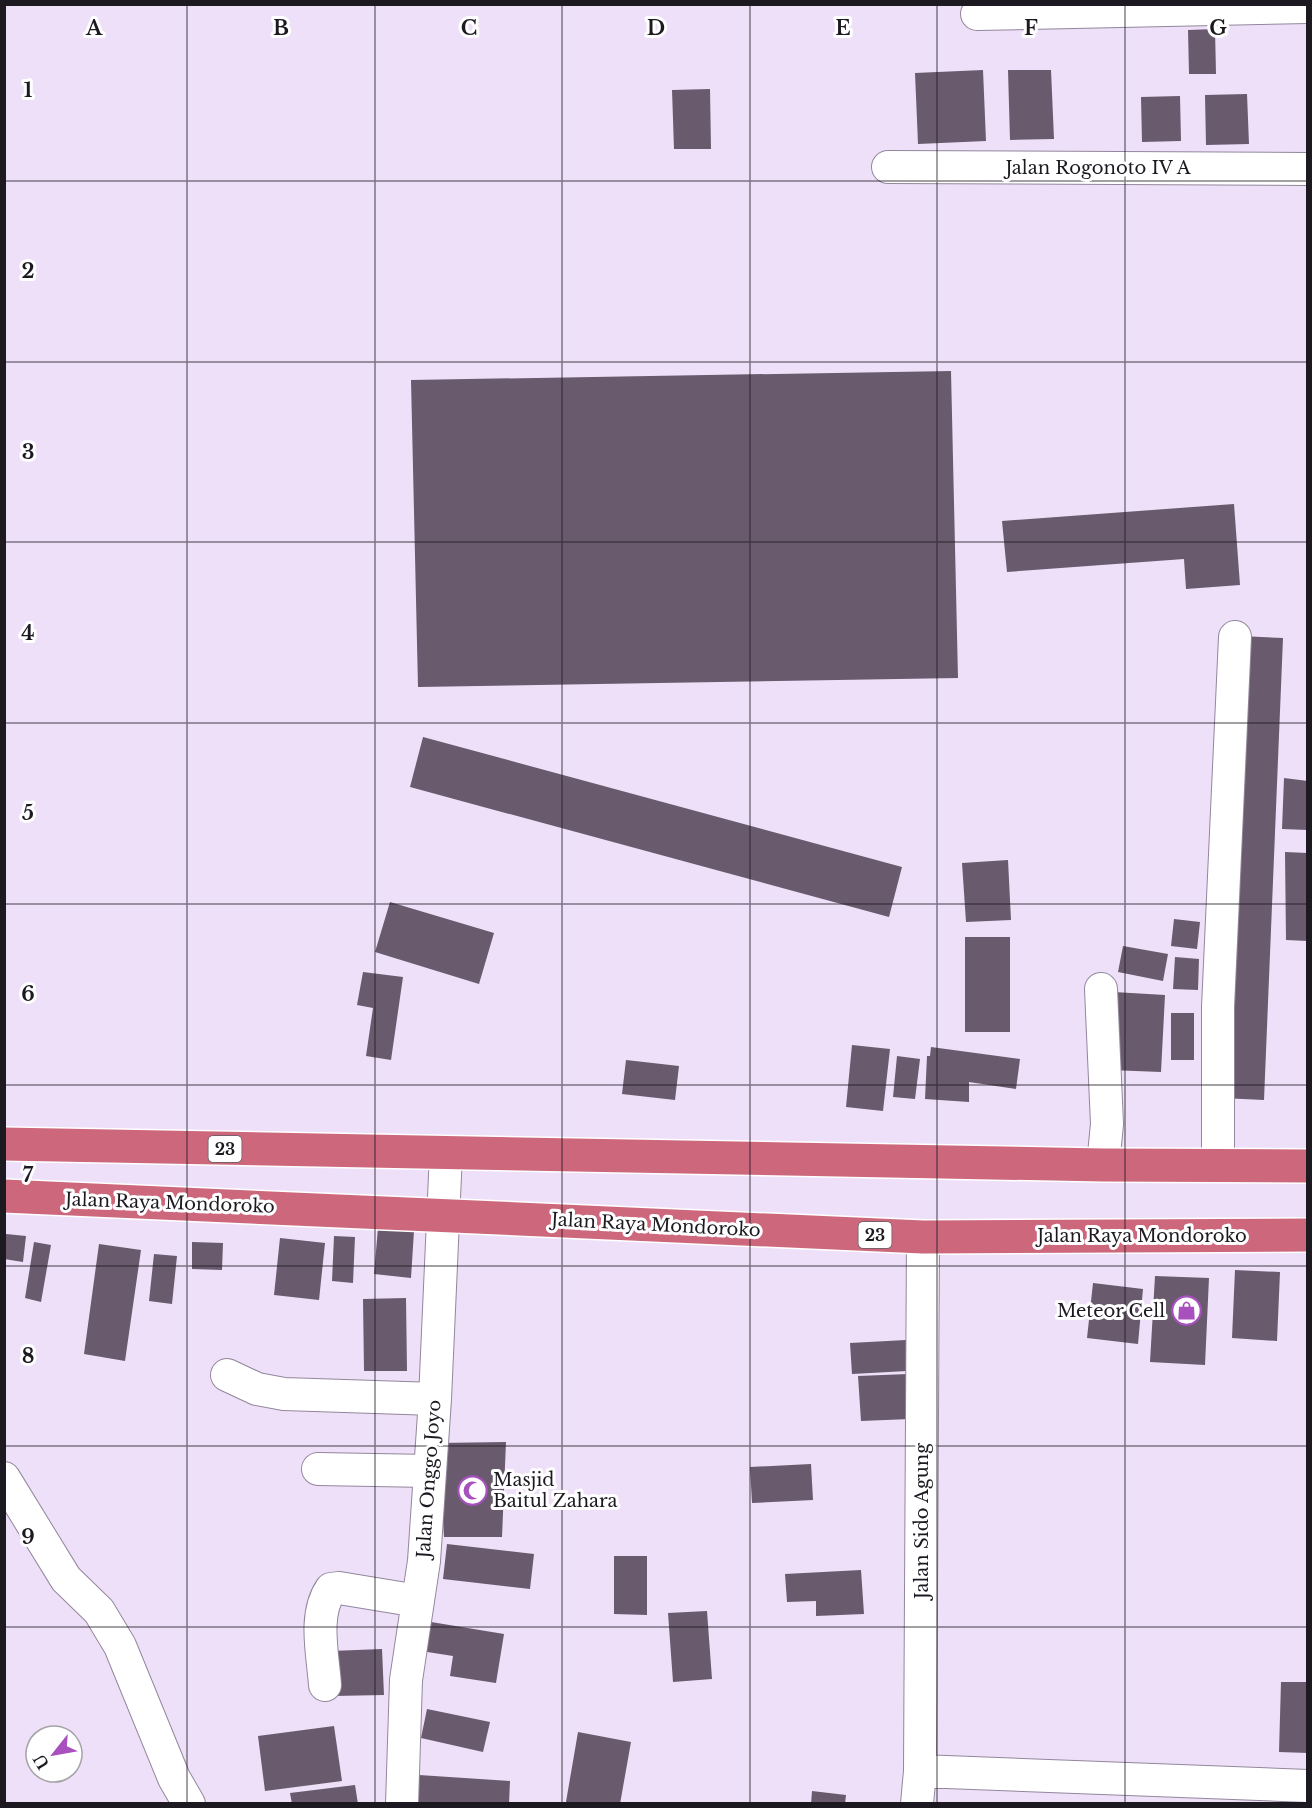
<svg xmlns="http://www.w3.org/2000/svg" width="1312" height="1808" font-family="'Libre Baskerville',serif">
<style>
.building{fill:#695a6d}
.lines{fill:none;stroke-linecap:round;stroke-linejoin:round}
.street-casing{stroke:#93879c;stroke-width:34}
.highway-casing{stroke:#fff;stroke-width:36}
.street{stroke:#fff;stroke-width:32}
.highway{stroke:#cd677c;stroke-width:33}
.grid{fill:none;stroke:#1d1921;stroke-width:1.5;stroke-opacity:0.55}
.labels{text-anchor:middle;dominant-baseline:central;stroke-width:6;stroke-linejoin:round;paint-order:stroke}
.shield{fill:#fff;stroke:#615e64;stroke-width:1.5}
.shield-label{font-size:16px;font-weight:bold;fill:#1d1921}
.street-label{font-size:18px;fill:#1d1921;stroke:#fff}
.poi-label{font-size:18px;fill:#1d1921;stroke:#fff;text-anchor:end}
.grid-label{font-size:20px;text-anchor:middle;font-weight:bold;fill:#1d1921;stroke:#fff;stroke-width:6;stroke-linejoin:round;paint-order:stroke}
</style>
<rect width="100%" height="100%" fill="#ede0f8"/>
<!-- building -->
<path class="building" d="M1215,29l1,45h-27l-1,-44z
M983,70l3,71 -68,3 -3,-71z
M1008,70h43l3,69 -44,1z
M710,89l1,60h-37l-2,-59z
M1247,94l2,50 -43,1 -1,-50z
M1180,96l1,45 -39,1 -1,-45z
M951,371l7,307 -540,9 -7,-307z
M1234,504l6,81 -54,4 -2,-30 -177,13 -5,-51z
M1241,636l42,2 -19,462 -42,-2z
M423,737l479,130 -13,50 -479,-130z
M1284,778l24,3v49l-26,-1z
M1285,852l23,1v88l-22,-1z
M1008,860l3,60 -45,2 -4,-59z
M390,902l104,31 -15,51 -104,-32z
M1174,919l26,3 -3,27 -26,-3z
M965,937h45v95h-45z
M1123,946l45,8 -5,27 -45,-9z
M1175,957l24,2 -1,31 -25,-1z
M363,972l40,5 -12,83 -25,-4 7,-48 -16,-3z
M1114,992l51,3 -4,77 -51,-2z
M1171,1013h23v47h-23z
M852,1045l38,4 -7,62 -37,-4z
M931,1047l89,12 -4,30 -47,-7v20l-44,-3 2,-43h3z
M897,1056l23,3 -5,40 -22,-2z
M626,1060l53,6 -4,34 -53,-6z
M378,1228l36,3 -3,47 -37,-4z
M6,1234l20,2 -3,26 -19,-3z
M334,1236l21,1 -2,46 -21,-2z
M280,1238l45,5 -6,57 -45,-5z
M34,1242l17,3 -10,57 -16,-4z
M192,1242l31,1 -1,27 -30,-1z
M99,1244l42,6 -16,111 -41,-7z
M154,1254l23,2 -5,48 -23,-3z
M1235,1270l45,2 -3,69 -45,-3z
M1155,1276l54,2 -4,87 -55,-3z
M1093,1283l50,6 -5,55 -51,-6z
M406,1298l1,73h-43l-1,-72z
M906,1340l1,31 -55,3 -2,-31z
M908,1374l2,45 -49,2 -3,-45z
M506,1442l-4,95h-58l-6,-94z
M811,1464l2,36 -61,3 -2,-36z
M447,1544l87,10 -4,35 -87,-10z
M614,1556h33v59l-33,-1z
M861,1570l3,44 -48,2v-15l-29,1 -2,-28z
M707,1611l5,68 -39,3 -5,-69z
M425,1621l79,13 -8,49 -46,-7 3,-20 -32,-5z
M382,1649l2,46 -51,1 -2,-45z
M1281,1682h27v71l-29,-1z
M427,1709l63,13 -7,30 -62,-14z
M334,1726l8,55 -77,10 -7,-55z
M578,1732l53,10 -11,62 -54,-2z
M419,1775l91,6 -1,23h-92z
M355,1785l3,19h-66l-2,-11z
M812,1791l34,4 -1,9h-34z"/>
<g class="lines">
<defs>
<path id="street" d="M977,14l331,-7
M888,167l420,2
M1101,989l6,135 -4,41
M1218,1166v-159l17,-370
M227,1375l30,14 27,5 151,5
M318,1469l112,2
M4,1478l62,101 33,32 21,35 54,132 15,26
M325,1685c-2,-30 -12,-70 6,-96l8,-1 79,13
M920,1771l388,15
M402,1804l4,-124 18,-119 11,-162 11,-246
M917,1804l3,-33 3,-534"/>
<path id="highway" d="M4,1144l1099,21 205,1
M4,1196l919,41 385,-2"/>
</defs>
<!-- street casing -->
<use href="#street" class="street-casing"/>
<!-- highway casing -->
<use href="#highway" class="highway-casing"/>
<!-- street -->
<use href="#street" class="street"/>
<!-- highway -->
<use href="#highway" class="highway"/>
</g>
<!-- grid -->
<path class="grid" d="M187,4v1800M375,4v1800M562,4v1800M750,4v1800M937,4v1800M1125,4v1800M4,181h1304M4,362h1304M4,542h1304M4,723h1304M4,904h1304M4,1085h1304M4,1266h1304M4,1446h1304M4,1627h1304"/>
<!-- icons -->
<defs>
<symbol id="shop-ring" viewBox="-11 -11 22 22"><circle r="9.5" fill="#fff" stroke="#a750be" stroke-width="1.5"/><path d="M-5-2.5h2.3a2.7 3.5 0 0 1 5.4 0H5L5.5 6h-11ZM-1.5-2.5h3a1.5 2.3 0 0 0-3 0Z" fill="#a750be"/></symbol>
<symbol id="mosque-ring" viewBox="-11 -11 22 22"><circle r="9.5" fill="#fff" stroke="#a750be" stroke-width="1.5"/><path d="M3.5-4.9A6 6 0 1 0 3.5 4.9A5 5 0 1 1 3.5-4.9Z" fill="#a750be"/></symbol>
</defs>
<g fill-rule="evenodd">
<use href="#shop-ring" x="1170" y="1294" width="33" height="33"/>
<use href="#mosque-ring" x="456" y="1474" width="33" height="33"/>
</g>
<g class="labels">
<!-- shield labels -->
<g class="shield">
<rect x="208.5" y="1136" width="33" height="26" rx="4.5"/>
<rect x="858.5" y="1222" width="33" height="26" rx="4.5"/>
</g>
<g class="shield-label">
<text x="225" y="1149">23</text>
<text x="875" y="1235">23</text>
</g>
<!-- street labels -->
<g class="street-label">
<text x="1098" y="168">Jalan Rogonoto IV A</text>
<text transform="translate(170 1203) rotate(2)">Jalan Raya Mondoroko</text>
<text transform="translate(656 1225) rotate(3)">Jalan Raya Mondoroko</text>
<text x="1142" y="1236">Jalan Raya Mondoroko</text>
<text transform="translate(429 1479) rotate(-86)">Jalan Onggo Joyo</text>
<text transform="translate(922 1521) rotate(-90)">Jalan Sido Agung</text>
</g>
<!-- poi labels -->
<g class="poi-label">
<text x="1165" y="1311">Meteor Cell</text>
<text x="493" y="1480" text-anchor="start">Masjid<tspan x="493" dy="21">Baitul Zahara</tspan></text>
</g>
</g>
<g class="grid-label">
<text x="94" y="35">A</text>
<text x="281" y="35">B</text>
<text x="469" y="35">C</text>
<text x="656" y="35">D</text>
<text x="843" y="35">E</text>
<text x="1031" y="35">F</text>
<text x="1218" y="35">G</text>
<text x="28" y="97">1</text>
<text x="28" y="278">2</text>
<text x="28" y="459">3</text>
<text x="28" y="640">4</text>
<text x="28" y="820">5</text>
<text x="28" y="1001">6</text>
<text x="28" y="1182">7</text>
<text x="28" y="1363">8</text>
<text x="28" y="1544">9</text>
</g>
<!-- border -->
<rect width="1312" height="1808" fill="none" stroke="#1d1921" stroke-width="12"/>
<!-- north arrow -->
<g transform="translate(54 1754) rotate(239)"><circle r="28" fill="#ffffff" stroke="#a5a3a6" stroke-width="1.5"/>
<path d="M0-4.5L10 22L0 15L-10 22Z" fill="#a750be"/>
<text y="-9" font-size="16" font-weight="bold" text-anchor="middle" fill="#1d1921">U</text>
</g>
</svg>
